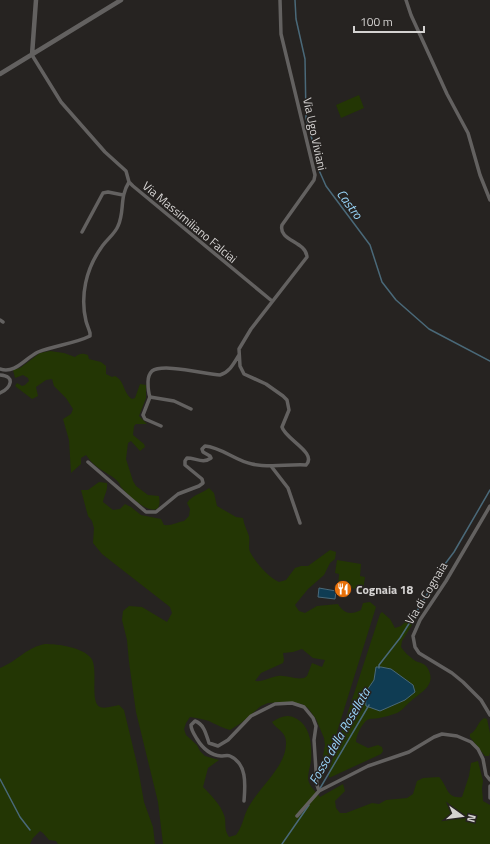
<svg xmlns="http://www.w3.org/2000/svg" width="490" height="844" font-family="'Titillium Web',sans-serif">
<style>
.green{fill:#233604;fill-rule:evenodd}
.water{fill:#0f3c53;stroke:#4a6979}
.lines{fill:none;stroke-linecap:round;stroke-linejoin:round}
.stream{stroke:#4a6979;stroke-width:1.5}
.minor{stroke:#636160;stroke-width:3.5}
.tertiary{stroke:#636160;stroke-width:4.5}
.labels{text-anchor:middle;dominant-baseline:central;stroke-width:3;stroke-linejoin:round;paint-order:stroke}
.street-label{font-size:12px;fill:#d4d2d1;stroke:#262321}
.poi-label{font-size:12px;font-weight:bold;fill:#d4d2d1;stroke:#262321;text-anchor:start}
.water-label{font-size:13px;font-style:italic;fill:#9ad7fb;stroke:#262321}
</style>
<rect width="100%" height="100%" fill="#262321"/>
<!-- green -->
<path class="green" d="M359,95l5,13 -23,10 -5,-13z
M50,351l14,2 11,4c5,-4 7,-4 13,-2l1,4 12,3 5,4v8l6,3 3,-1c10,5 8,17 17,23l3,-1 5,-14 6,1v13l-7,18 8,8h-11l-2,2 -1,9 11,9 1,3 -5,4 -9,-10 -3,2 -2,16 7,22 3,5 12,9 11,1c5,31 -30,1 -37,-8 -2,-1 -2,-4 -3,-5 -4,-6 -17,-12 -23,-17 -4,-3 -7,-7 -10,-11l-5,3v6l-10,9 -2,-33 -6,-21 8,-5 2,-5 -7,-11 -12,-12 -2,-7 -6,1 -10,7 2,9 -6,3 -17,-13 2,-3 5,3 3,-1 4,-4 -1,-3 -5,-3 -8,3 -2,-8 7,-2 20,-15z
M99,482l8,1c1,8 -3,12 -4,19l10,8 7,-1 5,-5 6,3 10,8 20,4 3,6c8,1 13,-3 20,-4l5,-5 1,-7 -3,-6c5,-8 14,-9 22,-15l5,5 3,13 19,11 7,1c1,7 4,12 6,18 1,6 -1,11 1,16 6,11 18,25 29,30l7,-2 9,-12 6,-2h7l22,-16 6,2 -1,7 -5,4 -6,12 -16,14 -13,16 4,6 6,2 12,-7 21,-2c6,10 13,11 23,6l2,-7 7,-1 6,5 -54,173 -2,-7 5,-28 -1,-7 -8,-19 -8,-11 -6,-4 -20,-2 -14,1 -7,3 -20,17 -11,7c-9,-3 -13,-5 -21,-9 -6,-2 -13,-3 -19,-4l-4,6 -2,6 2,6 11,10 3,6 5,5 14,4 -11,8 -5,19c8,8 17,17 21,28 3,8 -1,13 5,22l7,-2c6,-8 7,-16 11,-25 10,-21 39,-43 39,-66 1,-12 -9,-14 -14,-22 8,-5 16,-9 25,-3 14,8 15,27 14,42 -1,6 -3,12 -3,18 1,7 8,13 12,18l23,-13 2,7 -10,10 1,7 4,5h6l26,-10 7,1 7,-4 21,-2 6,-4 4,-13 6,-3 16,-1c9,9 7,22 23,20l7,-21 2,-13 7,-2 5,20 -1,7 1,13 7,4v39h-327l-5,-42 -22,-90 -7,-50 -2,-22 -5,-20 1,-9 6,-5 13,1 25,15 5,-9 -2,-6 -68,-53 -9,-11 1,-15 -2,-7 -4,-5 -7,-26h7zM302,649l11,9 12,2 -3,7 -10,-4 -5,13 -3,2c-9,2 -17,-3 -26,-2 -8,1 -15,6 -23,5l6,-8 22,-10 1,-3 -1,-7 10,-1z
M337,560l24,4 -1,12 5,1 -2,13 -25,-4 1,-12 -4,-1z
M382,612l8,7 5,9 6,-2 7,-7 4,6 -10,16 -1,6c3,5 8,9 13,13 4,3 9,2 13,7 11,18 -6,25 -16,34 -5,4 -9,10 -14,12 -6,2 -12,4 -18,5 -4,1 -9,0 -12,2 -5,4 -11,15 -11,22l12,6 10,-3 4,2 1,4 -2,3 -52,24v-8l51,-156z
M45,644c13,0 37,3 46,14 8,10 -2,44 9,49 5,2 14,-1 19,-2l5,5 14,58 6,34 9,25 2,17h-97l-2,-3 -7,-1 -6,-7 -3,-2 -7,7 -3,6h-30v-176c16,-6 27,-21 45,-24z
M484,718l3,1 3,14v20l-1,3h-4l-15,-19v-3c7,-3 6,-10 14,-16z"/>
<!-- water -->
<path class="water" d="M319,588l17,3 -1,8 -17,-2z
M376,667h5l10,2 22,16 2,7 -10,8 -25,11 -14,-5 -1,-13 9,-13z"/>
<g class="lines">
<!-- stream -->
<path class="stream" d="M295,0l1,19 9,40 1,59 11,39 1,11 8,18 44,59 12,37 14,18 33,29 61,32
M379,668v-3l21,-27 22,-35 20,-35 12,-16 36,-62
M0,779l20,38 10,13
M319,790l50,-85
M282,844l27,-39"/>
<!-- minor -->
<path class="minor" d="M406,0l5,15 36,79 21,39 12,42 10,25
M32,55l29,47 44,50 21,19 3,11 4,4 139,115
M82,232l21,-39 5,-1 15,3
M0,320l3,2
M0,369c16,5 25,-11 38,-17 17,-7 36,-8 52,-16v-3c-1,-4 -3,-8 -4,-12 -6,-25 0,-52 15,-73 4,-7 14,-14 17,-22 7,-15 1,-28 11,-44
M0,375c16,1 11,13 0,18
M150,397l-7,18 2,4 16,7
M191,409l-17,-8 -24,-4c-2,-5 -2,-9 -2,-15 0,-4 1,-8 4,-11 11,-8 53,3 68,4 10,-3 14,-12 19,-20
M88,462l58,50h10l22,-18 21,-8 4,-3 -1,-4 -17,-14v-4l2,-3c9,0 16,6 24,0l-1,-2 -7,-4 -1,-3 3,-3c16,1 31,15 47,18 17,4 36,0 54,1 12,-12 -21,-26 -24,-38l7,-17 -2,-10 -4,-4 -17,-12 -22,-10 -4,-8 -1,-17 12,-20 56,-72c-1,-16 -29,-16 -25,-32l32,-45 1,-5 -34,-141 -1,-34
M271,466l17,22 12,35
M490,506l-44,75 -26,39 -7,16 2,11 4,6 33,20 11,9 18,18 9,15
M490,786v12
M244,801c1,-14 4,-37 -14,-45 -2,-1 -6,0 -9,0 -11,-1 -18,-7 -24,-17 -3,-5 -6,-9 -6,-14l4,-4c9,3 11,13 14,22l9,3 10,-6 23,-24 24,-12 17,-1 12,4 9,11 3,8 -2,14 3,45 2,6
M297,816l22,-25 49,-25 41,-14 25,-15 8,-3 15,2 14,6 7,7 5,10 3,16 4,5"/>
<!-- tertiary -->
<path class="tertiary" d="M32,55l4,-55
M0,74l121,-74"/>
</g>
<!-- icons -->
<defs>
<symbol id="restaurant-disc" viewBox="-11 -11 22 22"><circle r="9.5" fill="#e8710a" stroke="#262321"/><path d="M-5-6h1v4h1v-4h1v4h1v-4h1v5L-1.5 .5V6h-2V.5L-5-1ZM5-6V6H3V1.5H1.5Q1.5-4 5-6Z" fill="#fff"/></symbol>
</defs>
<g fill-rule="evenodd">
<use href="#restaurant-disc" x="333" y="579" width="20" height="20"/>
</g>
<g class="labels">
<!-- street labels -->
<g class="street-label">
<text transform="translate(315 134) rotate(78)">Via Ugo Viviani</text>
<text transform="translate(190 222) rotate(40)">Via Massimiliano Falciai</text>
<text transform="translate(426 593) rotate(-59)">Via di Cognaia</text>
</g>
<!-- poi labels -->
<g class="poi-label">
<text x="356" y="589">Cognaia 18</text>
</g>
<!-- water labels -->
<g class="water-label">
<text transform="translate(350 204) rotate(53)">Castro</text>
<text transform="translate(339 736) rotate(-60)">Fosso della Rosellata</text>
</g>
</g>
<!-- north arrow -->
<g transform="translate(462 816) rotate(104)" stroke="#262321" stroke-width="3" paint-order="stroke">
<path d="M0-3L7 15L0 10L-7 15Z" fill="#d4d2d1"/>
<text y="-6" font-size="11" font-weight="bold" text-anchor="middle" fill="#d4d2d1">N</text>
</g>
<!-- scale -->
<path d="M354 26v6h70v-6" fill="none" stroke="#d4d2d1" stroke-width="2"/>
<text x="360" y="26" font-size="12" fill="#d4d2d1" stroke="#262321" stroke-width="3" paint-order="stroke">100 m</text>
</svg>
